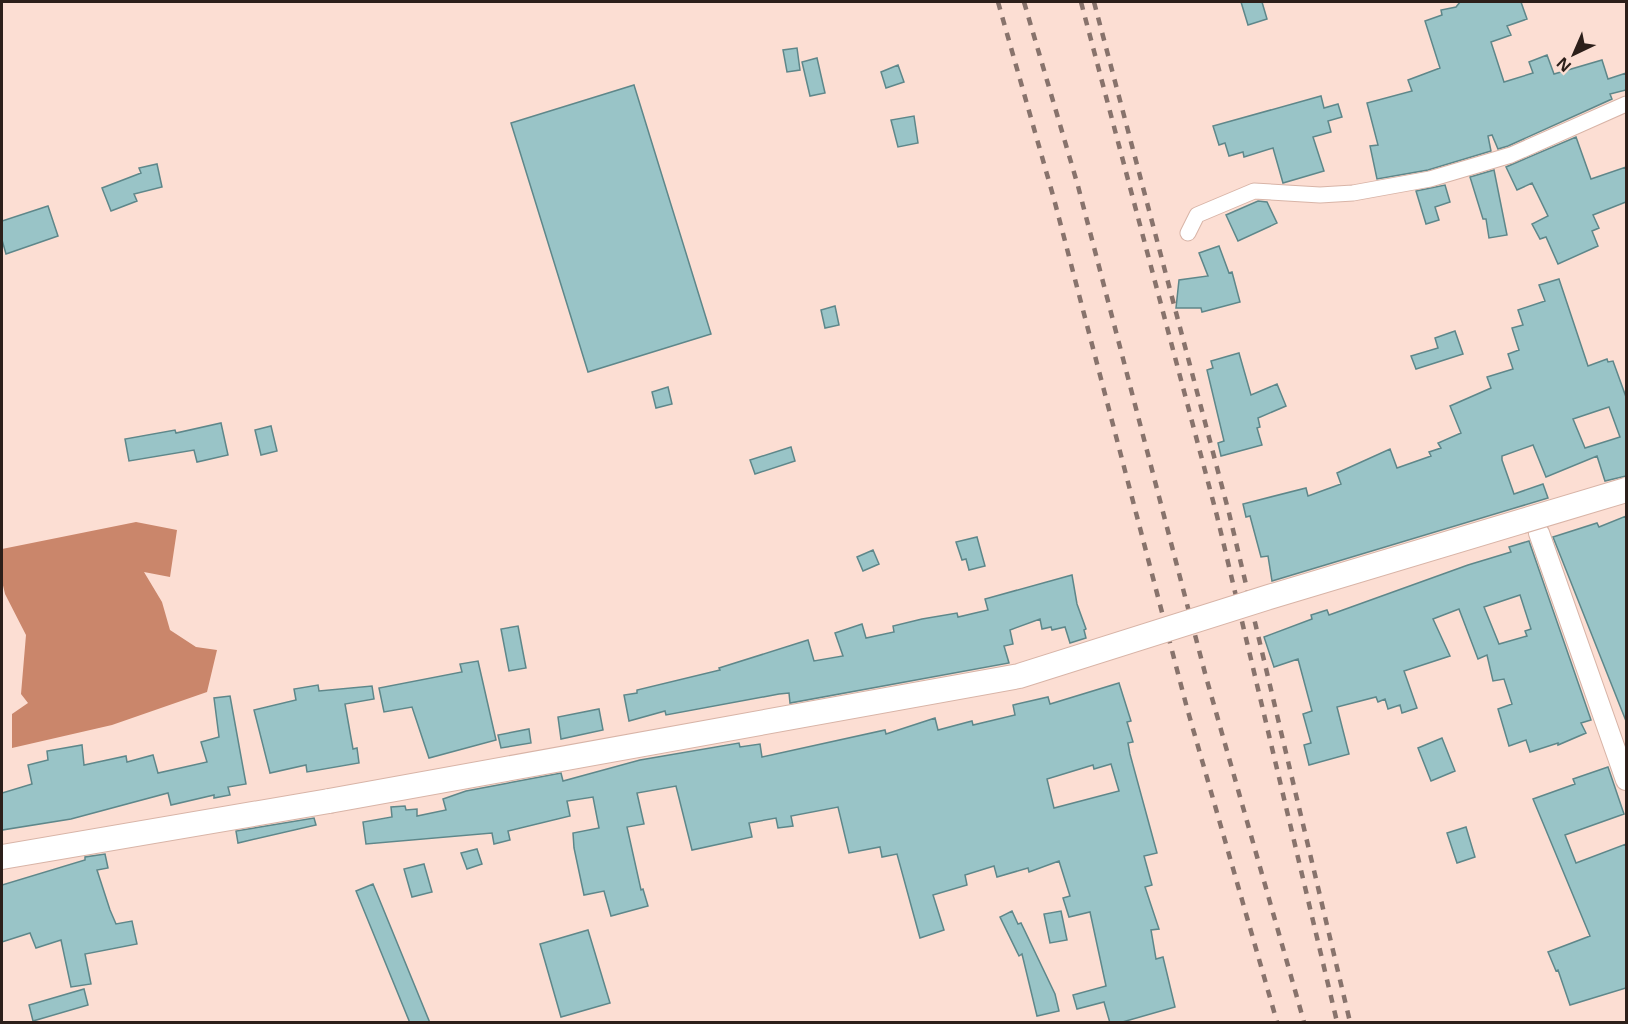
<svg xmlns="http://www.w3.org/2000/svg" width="1628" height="1024" font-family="'Noto Sans',sans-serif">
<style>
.water{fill:#ca866b}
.building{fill:#99c4c7;stroke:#5e878a;stroke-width:1.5;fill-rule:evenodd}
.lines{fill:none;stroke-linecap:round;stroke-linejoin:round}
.minor-casing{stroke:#d8b4a7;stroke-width:17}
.tertiary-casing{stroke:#d8b4a7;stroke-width:22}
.primary-casing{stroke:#d8b4a7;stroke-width:26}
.minor{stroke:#fff;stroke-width:15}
.tertiary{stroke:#fff;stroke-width:20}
.primary{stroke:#fff;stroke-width:24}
.rail{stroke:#88736c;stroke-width:4.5;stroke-dasharray:8 8;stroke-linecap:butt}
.primary-bridge-casing{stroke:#d8b4a7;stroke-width:26;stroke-linecap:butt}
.primary-bridge{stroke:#fff;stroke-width:24}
</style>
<rect width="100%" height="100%" fill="#fcded3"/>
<!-- water -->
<path class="water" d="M136,522l41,8 -7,47 -26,-5 18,30 8,28 26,17 21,3 -10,42 -95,33 -100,23v-34l16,-11 -7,-9 5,-59 -21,-41 -3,-13v-32z"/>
<!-- building -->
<path class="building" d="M1241,2h21l5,17 -19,6z
M1460,2h61l6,17 -20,7 4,9 -20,7 13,40 29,-9 -4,-11 18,-7 7,19 48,-14 6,19 18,-6v17l-16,4 2,5 -104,47 -10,3 -6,-14 -4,1 3,15 -63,19 -51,9 -7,-33 8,-1 -11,-42 45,-12 -4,-11 32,-12 -15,-47 17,-6 -1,-5 15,-3z
M797,48l3,22 -13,2 -4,-22z
M817,58l8,35 -15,3 -8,-34z
M898,65l6,17 -18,6 -5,-16z
M634,85l77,249 -123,38 -77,-249z
M1321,96l3,12 14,-4 4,13 -14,4 3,11 -18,5 11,34 -41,12 -10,-35 -29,9 -1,-5 -14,4 -4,-13 -6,2 -6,-19z
M914,116l4,27 -20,4 -7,-27z
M1576,137l15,42 35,-12v35l-33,13 6,13 -7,3 6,15 -40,18 -12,-27 -6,2 -8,-15 16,-8 -16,-33 -15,7 -11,-23z
M157,164l5,23 -28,7 3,7 -26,10 -9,-23 39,-15 -2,-5z
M1494,170l13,65 -18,3 -3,-19h-3l-13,-42z
M1445,185l5,17 -15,5 4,13 -13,4 -10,-33z
M1258,201l9,1 10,21 -39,18 -12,-26z
M48,206l10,30 -52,18 -4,-14v-19z
M1219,246l10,27 3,-1 8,30 -38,10 -1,-4h-25l3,-28 29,-4 -9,-23z
M1559,279l29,87 19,-7 1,3 5,-1 13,36v79l-21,5 -8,-25 -51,21 -13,-32 -31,11v4l12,34 29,-10 5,14 -276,83 -4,-25 -7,1 -11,-41 -4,1 -3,-13 63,-16 2,8 33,-12 -4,-11 53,-24 7,19 34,-12 -2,-4 12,-4 -3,-5 23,-10 -11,-27 41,-18 -4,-11 26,-8 -5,-15 11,-4 -7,-22 11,-3 -5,-15 27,-9 -6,-16zM1609,407l11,30 -35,11 -12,-29z
M835,306l4,19 -14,3 -4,-18z
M1455,331l8,23 -47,15 -5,-13 27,-8 -3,-10z
M1239,353l12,42 26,-11 9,22 -28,12 2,9 -3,1 5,17 -41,11 -3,-13 6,-2 -17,-71 6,-2 -2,-7z
M668,387l4,17 -16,4 -4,-16z
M221,423l7,32 -31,7 -3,-12 -65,11 -4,-22 50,-9 1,3z
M271,426l6,25 -16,4 -6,-25z
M791,447l4,14 -40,13 -5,-14z
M1626,516v205l-73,-184 44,-14 2,4z
M977,537l8,29 -16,4 -3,-11 -4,1 -6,-18z
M1529,541l62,179 -10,3 5,10 -28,12v-2l-28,9 -4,-12 -17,6 -11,-37 14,-5 -8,-25 -11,2 -6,-26 -9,4 -19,-50 -26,10 17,37 -46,15 13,37 -15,5 -2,-8 -12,4 -3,-10 -7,3 -2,-5 -39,10 12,47 -40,11 -5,-20 7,-2 -8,-29 9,-3 -14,-52 -24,8 -10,-30 48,-18 -1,-4 16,-5 2,5 139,-50 43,-13 -2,-5zM1520,595l11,34 -6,2 2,5 -28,8 -15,-37z
M873,550l6,14 -16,7 -6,-14z
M1072,575l5,29 9,25 -2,1 2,8 -16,5 -5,-16 -13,3 -1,-3 -9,2 -2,-10 -30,11 3,14 -9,2 5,17 -219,40 -1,-10 -10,1 -113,21 -1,-4 -36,10 -5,-26 13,-2v-3l83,-20 -1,-2 89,-28 6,21 29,-5 -8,-23 27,-9 4,14 28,-6 -1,-6 29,-7 35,-6 1,4 30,-7 -3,-11z
M518,626l8,42 -17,3 -8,-42z
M478,661l18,79 -67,18 -17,-51 -28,5 -5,-24 83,-16 -2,-8z
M1119,683l12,38 -4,1 6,20 -5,1 2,11 27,99 -13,3 8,29 -7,2 14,42 -8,1 5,29 7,-2 12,50 -56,16h-9l-6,-21 -27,7 -4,-14 33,-9 -16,-74 -21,5 -6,-19 7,-2 -11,-35 -30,11 -1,-4 -31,9 -3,-11 -29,9 2,10 -34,10 11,35 -24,8 -23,-84 -15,3 -2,-10 -31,6 -11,-46 -47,9 2,10 -15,2 -2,-10 -27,5 3,14 -60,13 -16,-64 -39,7 7,31 -17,3 14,63 2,-1 5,17 -37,10 -7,-25 -20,4 -10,-47 -1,-15 26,-5 -6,-31 -26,4 3,15 -62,15 2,9 -16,4 -2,-11 -126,11 -3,-22 29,-5 -1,-10 14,-1 1,4 11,-1v7l29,-6 -3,-11 23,-8 95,-18 2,8 77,-21 99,-17 1,4 20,-3 2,13 123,-27 1,4 49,-16 3,12 34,-9 1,4 42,-10 -2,-10 35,-8 2,7zM1111,764l8,27 -65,17 -7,-29 46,-14 1,4z
M318,685l1,6 53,-5 2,13 -29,5 8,45 4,-1 2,15 -52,9 -1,-7 -36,8 -16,-63 42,-10 -2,-11z
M230,696l16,88 -18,3 2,8 -16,3v-3l-43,10 -3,-12 -97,26 -69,11v-37l30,-9 -4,-19 20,-5 -1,-9 35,-6 2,20 42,-9 1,6 26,-7 5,18 49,-11 -6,-20 18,-5 -5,-39z
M599,709l4,21 -42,9 -3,-22z
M529,729l2,14 -30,5 -3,-13z
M1442,738l13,33 -24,10 -13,-33z
M1608,767l16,47 -59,21 11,28 50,-19v144l-56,17 -12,-35 -2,1 -8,-19 42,-16 -57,-137 42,-15 -2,-5z
M314,818l2,7 -78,18 -2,-12z
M1466,827l9,30 -18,6 -10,-30z
M477,849l5,15 -15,5 -6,-16z
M105,854l3,14 -11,2 13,40 6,14 16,-3 5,23 -52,10 6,30 -20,3 -10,-47 -25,8 -6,-15 -28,9v-57l83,-25v-3z
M424,864l8,28 -20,5 -8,-28z
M373,884l57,139h-20l-54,-132z
M1012,911l6,13 3,-1 34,71 4,17 -22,5 -15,-62 -3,2 -19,-39z
M1061,911l6,29 -17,3 -6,-29z
M588,930l22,73 -49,14 -21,-73z
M84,989l4,16 -55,16 -4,-16z"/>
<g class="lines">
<defs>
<path id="minor" d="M1188,233l9,-18 57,-24 66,4 33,-2 77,-14 81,-24 115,-51"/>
<path id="tertiary" d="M1539,533l87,247"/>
<path id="primary" d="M2,857l327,-56"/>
</defs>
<!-- minor casing -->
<use href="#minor" class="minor-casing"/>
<!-- tertiary casing -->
<use href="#tertiary" class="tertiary-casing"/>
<!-- primary casing -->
<use href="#primary" class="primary-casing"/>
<!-- minor -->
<use href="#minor" class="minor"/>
<!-- tertiary -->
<use href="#tertiary" class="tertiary"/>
<!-- primary -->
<use href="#primary" class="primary"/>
<!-- rail -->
<path class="rail" d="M998,2l56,197 133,509 90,314
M1024,2l54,184 128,491 98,345
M1081,2l136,514 120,506
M1094,2l135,511 121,509"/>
<defs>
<path id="primary-bridge" d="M329,801l690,-125 250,-79 357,-107"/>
</defs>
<!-- primary-bridge casing -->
<use href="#primary-bridge" class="primary-bridge-casing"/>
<!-- primary-bridge -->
<use href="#primary-bridge" class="primary-bridge"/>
</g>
<!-- border -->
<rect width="1628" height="1024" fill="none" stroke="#2c1f1a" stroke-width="6"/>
<!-- north arrow -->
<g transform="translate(1574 54) rotate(224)" stroke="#fcded3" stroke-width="4.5" paint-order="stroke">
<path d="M0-4.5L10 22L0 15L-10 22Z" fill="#2c1f1a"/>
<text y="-9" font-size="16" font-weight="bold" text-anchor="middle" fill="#2c1f1a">N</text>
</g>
</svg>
